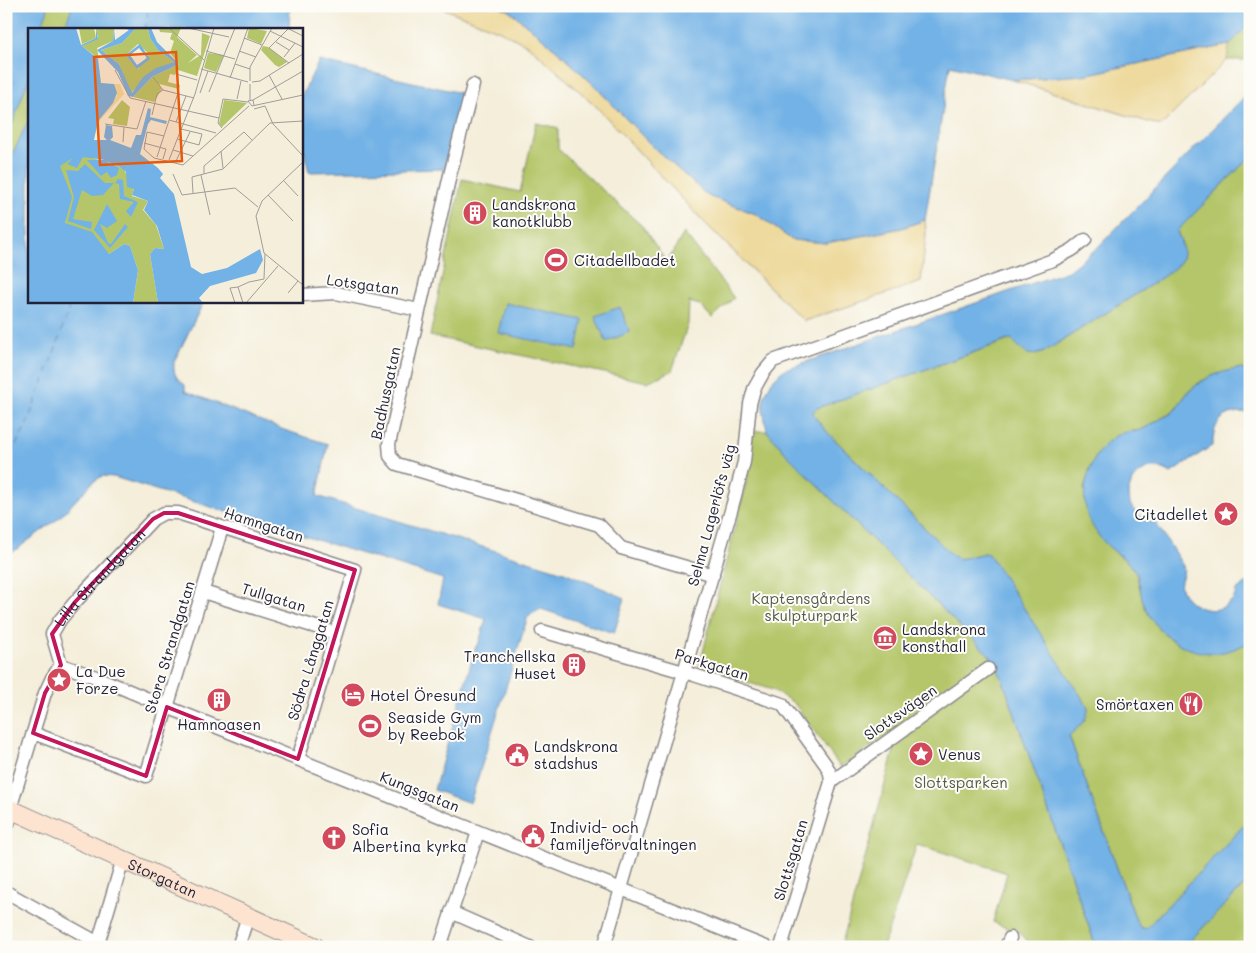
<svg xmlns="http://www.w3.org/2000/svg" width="1256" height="953" font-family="Mali,sans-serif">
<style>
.green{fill:#b4c669;stroke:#6b7452}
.sand{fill:#eeda9e;stroke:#887e6c}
.water{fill:#73b2e6;stroke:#4a6a90}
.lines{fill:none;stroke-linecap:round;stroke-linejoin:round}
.ferry{stroke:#425c7f;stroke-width:1;stroke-dasharray:6 5;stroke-linecap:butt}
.street-casing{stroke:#8b888a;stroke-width:15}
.secondary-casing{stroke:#8b888a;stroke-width:20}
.street{stroke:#fff;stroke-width:12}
.secondary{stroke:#fde4d0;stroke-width:18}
.marked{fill:none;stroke:#c2185b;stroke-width:4;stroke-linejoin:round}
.labels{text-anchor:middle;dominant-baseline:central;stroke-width:4;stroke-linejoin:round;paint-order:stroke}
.poi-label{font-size:15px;fill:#22223b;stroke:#fdfcf7;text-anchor:start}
.street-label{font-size:15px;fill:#22223b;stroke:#fdfcf7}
.park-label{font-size:15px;fill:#555b4b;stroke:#fdfcf7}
.inset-river{fill:none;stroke:#73b2e6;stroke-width:2.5}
.inset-road{fill:none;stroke:#a09c9a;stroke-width:1}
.view{fill:#e8590c;fill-opacity:0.15;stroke:#e8590c;stroke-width:2.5}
.inset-edge{fill:none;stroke:#22223b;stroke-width:2.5}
</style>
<rect width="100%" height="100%" fill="#fdfcf7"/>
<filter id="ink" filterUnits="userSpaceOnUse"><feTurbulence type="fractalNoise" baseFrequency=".02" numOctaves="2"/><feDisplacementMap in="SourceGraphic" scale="10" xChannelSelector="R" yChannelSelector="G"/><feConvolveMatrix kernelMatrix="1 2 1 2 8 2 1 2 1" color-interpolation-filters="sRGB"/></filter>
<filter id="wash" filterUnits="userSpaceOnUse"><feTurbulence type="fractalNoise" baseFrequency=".0096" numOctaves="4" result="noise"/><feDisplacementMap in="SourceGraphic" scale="20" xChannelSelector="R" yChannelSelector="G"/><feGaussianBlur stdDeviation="1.12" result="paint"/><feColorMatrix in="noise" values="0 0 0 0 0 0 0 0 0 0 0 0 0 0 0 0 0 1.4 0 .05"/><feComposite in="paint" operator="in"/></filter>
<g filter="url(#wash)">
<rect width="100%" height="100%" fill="#f4eeda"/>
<!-- green -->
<path class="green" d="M44,6h31l-9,23h-37z
M1250,24v36h-23l2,-15z
M29,71v52l-23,50v-52z
M536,123l22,5v21l85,78 27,40v-10l14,-24 50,65 -22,20 -12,-13 -11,-3 -1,22 -16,47 -25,11 -217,-46 32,-157 58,13z
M1250,157v213l-13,-1 -36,12 -13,11 -15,20 -34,19h-7l-35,24 -7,13 -6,21 14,46 10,11 21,17 7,9 8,34 16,24 7,7 18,10 51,1 14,-6v177l-97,102 -7,7h-5l-4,-5 -68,-187 17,-18 -101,-165 -25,6 -7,-3 -125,-123 -14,-17 -1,-4 4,-4 195,-69 11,12 13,4 8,-3 110,-69 19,-14 7,-8 2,-17 -5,-13z
M752,431h15l20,24 204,202 11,21 94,269h-63l-12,-13 -28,-12 14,-49 -90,-29 -34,103h-42l59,-219 -60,39 -46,-64 -21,-13 -74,-22 50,-197z
M1250,879v68h-66z"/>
<!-- sand -->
<path class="sand" d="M437,6h60l12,4 52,44 32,30 59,62 56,50 48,18 36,26 34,3 76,-15 23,-8 1,14 -5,48 -117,39 -100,-99 -109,-117 -66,-59 -29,-15z
M1229,45l-2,15 -66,66 -148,-46 70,-5z"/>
<!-- water -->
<path class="water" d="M6,6h43l-8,23h-12v49l-17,47 -6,13z
M72,6h218l-1,23h-225z
M497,6h753v18l-21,21 -146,30 -70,5 -63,-15 -25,155 -23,8 -76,15 -34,-3 -36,-26 -48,-18 -56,-50 -59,-62 -32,-30 -52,-44z
M319,61l142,32 -15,76 -137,3 -8,-35v-40z
M1250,91v66l-73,74c3,9 9,20 4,30 -6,10 -36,27 -46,34 -31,19 -61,38 -91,57 -18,7 -20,-1 -33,-13l-194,69 -4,4 1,4 14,17 125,123 7,3 25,-6 4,1 99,153c1,13 -10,20 -19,29l68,187 4,5h5l7,-7 97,-102v60l-66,68h-88l-94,-269 -11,-21 -204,-202 -20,-24 -4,-22 1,-12 8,-16 11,-11 285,-99 29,-23z
M29,119v182h175l-30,61c-1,12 2,16 11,23v6l99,39 44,14 -11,52 247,76 61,26 -11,35 -73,-24 -13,7 -58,187 -36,-13 42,-144h2l8,-27 -48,-15 5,-25 -329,-102 -12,-1 -9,6 -34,36 -53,39v-393l9,-15z
M505,303l78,17 -6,30 -79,-17z
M620,307l10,25 -24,10 -11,-26z
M1237,369l13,1v43c-24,-4 -38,8 -37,32l-42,28c-15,-11 -35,-4 -41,14 -1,2 -2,5 -2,7 0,15 15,28 28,29l27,43c3,8 -6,16 -1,25 8,17 32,25 46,13 5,-4 7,-7 8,-13l14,-10v61c-10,5 -22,10 -33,11 -30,2 -60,-18 -72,-46 -5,-10 -5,-29 -10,-36 -7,-12 -19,-17 -28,-26 -22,-22 -28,-47 -17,-76 5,-14 17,-31 32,-36 6,-2 13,-1 18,-3 7,-2 14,-7 20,-11 4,-2 10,-4 13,-7 5,-4 8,-11 12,-16 15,-17 30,-23 52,-27z"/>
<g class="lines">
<!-- ferry -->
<path class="ferry" d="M145,29l4,-23
M6,464l20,-38 31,-81 14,-44"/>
</g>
</g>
<g filter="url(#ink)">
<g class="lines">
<defs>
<g id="street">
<path d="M473,85l-23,90 -61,269 1,12 7,8 202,61 22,23 92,27"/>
<path d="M301,295l35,-2 83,17"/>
<path d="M203,592l132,41"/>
<path d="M542,631l152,44 88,29 44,61 4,8 1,9 -50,165"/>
<path d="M61,665l35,12 71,30 599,240"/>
<path d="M33,733l113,43 76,-248"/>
<path d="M831,782l157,-113"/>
<path id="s1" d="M10,809l35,-116 7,-15 9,-13 -9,-31 8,-14 15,-18 78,-83 11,-6h14l177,57 -57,189"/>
<path d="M6,892l100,55"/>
<path d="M451,912l79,35"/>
<path d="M97,947l26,-88"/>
<path d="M238,947l10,-31"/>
<path d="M440,947l38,-115"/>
<path d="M604,947l128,-440 12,-45 6,-58 4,-15 9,-16 10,-12 280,-101 19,-10 13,-10"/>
<path d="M1006,947l4,-9"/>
</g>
<g id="secondary">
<path id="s2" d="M6,822l4,-13 306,138"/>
</g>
</defs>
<!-- street casing -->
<use href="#street" class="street-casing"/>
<!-- secondary casing -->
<use href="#secondary" class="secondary-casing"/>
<!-- street -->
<use href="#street" class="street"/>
<!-- secondary -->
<use href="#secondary" class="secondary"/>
</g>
</g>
<!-- marked area -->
<path class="marked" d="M164,513h14l177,57 -57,189 -131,-52 -21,69 -113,-43 12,-40 16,-28 -9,-31 23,-32 78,-83z"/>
<!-- icons -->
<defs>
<symbol id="building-disc" viewBox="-11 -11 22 22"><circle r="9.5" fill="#d1495b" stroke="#fdfcf7"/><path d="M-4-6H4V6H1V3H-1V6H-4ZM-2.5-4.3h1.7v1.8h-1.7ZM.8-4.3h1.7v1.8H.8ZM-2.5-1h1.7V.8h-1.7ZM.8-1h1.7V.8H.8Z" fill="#fff"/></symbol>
<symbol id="stadium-disc" viewBox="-11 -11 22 22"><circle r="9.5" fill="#d1495b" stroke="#fdfcf7"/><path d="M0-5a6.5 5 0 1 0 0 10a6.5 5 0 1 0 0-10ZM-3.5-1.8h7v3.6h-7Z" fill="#fff"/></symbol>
<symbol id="sight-disc" viewBox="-11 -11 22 22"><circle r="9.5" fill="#d1495b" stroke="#fdfcf7"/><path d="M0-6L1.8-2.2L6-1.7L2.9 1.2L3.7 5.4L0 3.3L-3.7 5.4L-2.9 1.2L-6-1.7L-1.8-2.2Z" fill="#fff"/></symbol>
<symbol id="museum-disc" viewBox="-11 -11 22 22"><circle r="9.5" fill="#d1495b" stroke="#fdfcf7"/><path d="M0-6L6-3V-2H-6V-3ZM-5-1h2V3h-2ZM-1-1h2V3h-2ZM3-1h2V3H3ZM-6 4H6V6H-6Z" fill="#fff"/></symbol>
<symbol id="hotel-disc" viewBox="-11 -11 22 22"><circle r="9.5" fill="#d1495b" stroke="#fdfcf7"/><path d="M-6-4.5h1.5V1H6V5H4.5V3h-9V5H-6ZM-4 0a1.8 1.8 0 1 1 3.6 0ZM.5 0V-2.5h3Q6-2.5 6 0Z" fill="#fff"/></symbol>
<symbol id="restaurant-disc" viewBox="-11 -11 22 22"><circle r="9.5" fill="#d1495b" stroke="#fdfcf7"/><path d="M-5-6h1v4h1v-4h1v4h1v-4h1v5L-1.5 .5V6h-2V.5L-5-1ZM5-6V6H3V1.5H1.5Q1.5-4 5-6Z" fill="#fff"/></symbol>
<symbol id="civic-disc" viewBox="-11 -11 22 22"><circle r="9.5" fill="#d1495b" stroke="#fdfcf7"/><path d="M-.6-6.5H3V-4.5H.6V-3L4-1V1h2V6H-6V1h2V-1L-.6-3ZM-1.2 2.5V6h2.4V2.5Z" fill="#fff"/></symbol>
<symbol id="church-disc" viewBox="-11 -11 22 22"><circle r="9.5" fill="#d1495b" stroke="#fdfcf7"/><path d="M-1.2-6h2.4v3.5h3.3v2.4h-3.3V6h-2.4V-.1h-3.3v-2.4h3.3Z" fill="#fff"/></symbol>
</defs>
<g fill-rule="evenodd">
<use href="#building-disc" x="461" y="199" width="28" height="28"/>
<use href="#stadium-disc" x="542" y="246" width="28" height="28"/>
<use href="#sight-disc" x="1212" y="500" width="28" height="28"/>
<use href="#museum-disc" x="871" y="624" width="28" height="28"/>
<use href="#building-disc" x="560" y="651" width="28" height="28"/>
<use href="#sight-disc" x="45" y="666" width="28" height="28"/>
<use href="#hotel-disc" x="339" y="681" width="28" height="28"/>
<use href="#building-disc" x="205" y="686" width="28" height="28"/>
<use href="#restaurant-disc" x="1177" y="690" width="28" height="28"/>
<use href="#stadium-disc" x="356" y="712" width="28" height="28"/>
<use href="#sight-disc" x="907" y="740" width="28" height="28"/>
<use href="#civic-disc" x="503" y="741" width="28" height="28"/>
<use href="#civic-disc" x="519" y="822" width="28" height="28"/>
<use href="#church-disc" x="320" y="824" width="28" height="28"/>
</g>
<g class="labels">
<!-- poi labels -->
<g class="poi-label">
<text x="492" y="204">Landskrona<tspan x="492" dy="17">kanotklubb</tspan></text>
<text x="574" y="260">Citadellbadet</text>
<text x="1208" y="514" text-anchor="end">Citadellet</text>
<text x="902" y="629">Landskrona<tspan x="902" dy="17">konsthall</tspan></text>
<text x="556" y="656" text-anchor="end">Tranchellska<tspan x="556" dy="17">Huset</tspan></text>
<text x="76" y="671">La Due<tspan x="76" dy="17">Forze</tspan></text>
<text x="370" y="695">Hotel Öresund</text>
<text x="1174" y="704" text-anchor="end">Smörtaxen</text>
<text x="388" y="717">Seaside Gym<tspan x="388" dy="17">by Reebok</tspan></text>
<text x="219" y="724" text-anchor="middle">Hamnoasen</text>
<text x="534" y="746">Landskrona<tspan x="534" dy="17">stadshus</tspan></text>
<text x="938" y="754">Venus</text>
<text x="550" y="827">Individ- och<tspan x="550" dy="17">familjeförvaltningen</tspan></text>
<text x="352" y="829">Sofia<tspan x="352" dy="17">Albertina kyrka</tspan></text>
</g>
<!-- street labels -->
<g class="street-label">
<text transform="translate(363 284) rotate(8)">Lotsgatan</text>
<text transform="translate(385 393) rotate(-78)">Badhusgatan</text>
<text transform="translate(711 515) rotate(-75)">Selma Lagerlöfs väg</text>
<text transform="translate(264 524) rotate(18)">Hamngatan</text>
<text stroke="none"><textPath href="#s1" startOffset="260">Lilla Strandgatan</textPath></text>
<text transform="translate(274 597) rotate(17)">Tullgatan</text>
<text transform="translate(169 647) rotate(-73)">Stora Strandgatan</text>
<text transform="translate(310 660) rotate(-73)">Södra Långgatan</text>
<text transform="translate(712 664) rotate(17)">Parkgatan</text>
<text transform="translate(900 712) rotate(-35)">Slottsvägen</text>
<text transform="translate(420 791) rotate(22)">Kungsgatan</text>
<text transform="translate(790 860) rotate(-73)">Slottsgatan</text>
<text stroke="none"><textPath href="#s2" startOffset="181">Storgatan</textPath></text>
</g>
<!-- park labels -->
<g class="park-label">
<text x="811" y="598">Kaptensgårdens<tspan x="811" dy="17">skulpturpark</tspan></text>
<text x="961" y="782">Slottsparken</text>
</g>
</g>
<!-- overview -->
<g transform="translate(28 28)">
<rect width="275" height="275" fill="#f4eeda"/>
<path d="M51,0h15l2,10 -14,6zM68,0h18l-1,13 -16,7 2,11 -17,-13 16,-8zM108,0h12l2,10 8,12 16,12 -30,18 -13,13 -12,-29 -18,-14 21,-7zM110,16l11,10 -11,15 -12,-14zM131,0h22l-4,9 20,18 -9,8 13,-8 1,-22 8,3 -13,40 -19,-6 -3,5 -5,-1 -2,8 12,3 -1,4 -20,-5 3,5 -8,13 -21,-5 19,-20 27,-13 -9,-11 4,-12 -4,-2 2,-6 -12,-1zM221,0l18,3 -6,13 -14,-6zM235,18l5,1 19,15 -8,5 -4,-2 -14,-15zM180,25l16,2 -8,17 -12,-4zM94,72l8,7 -3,19 -14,-2 1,-5 -6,-1zM196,72l23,3 -25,24 -3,-3zM59,128l36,12 11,20 -2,8 16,5 -5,9 13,15 8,24 -9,-1 -5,6 8,49h-25l5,-33 -8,-24 -6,-2 -15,10 -44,-30 2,-21 -8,-38 9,-8z" fill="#b4c669" fill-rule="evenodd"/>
<path d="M86,56h6l4,10 -23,25 -7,18 4,-16 19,-25z" fill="#eeda9e"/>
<path d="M0,0h48l5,17 15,-7v-10l2,11 -16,7 16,13 3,24 13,1 3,9 -4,10 -15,18 -4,19h13l-3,-3 2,-12 6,1 1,11 -3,3 21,8 5,-13h5l7,-27 3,1 -1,8 17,4 -1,3 -15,-4 -3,4 -8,30 18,14 5,6 -3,4 14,16 17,73 11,7 25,-6 33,-19 3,11 -7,13 -46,13 -11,12 4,5h-45l-8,-49 5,-6 9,1 -7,-23 -13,-16 4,-9 -16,-6 2,-6 -7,-2 -1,-15 -6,-5 -14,-6 13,7 -2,7 -6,3 -4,-6 -6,4 -14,-16h18l-22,-3 -6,11 -10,-4 6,-6 -13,8 12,31 -7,26 27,9 17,22 15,-10 6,2 8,24 -5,33h-105zM86,0l1,12 14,-10 -5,-2h12l-14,15 -21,7 18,14 13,29 11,-16 13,-9 18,-6 -16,-12 -8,-12 -2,-10h3l6,14 22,22 -27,13 -19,20 -5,-1 -10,-24 -21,-22 16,-9zM112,16l10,15 -13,10 -11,-14zM111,20l8,10 -10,7 -7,-10zM57,136l20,19h9l-11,12 -11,1 -10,-6 -9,29 19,3 -1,7 -23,-8 6,-24 -8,-27 12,1zM90,151l5,1 1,16 14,6 -7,15 -5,-6 8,-9 -14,-3 -1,-15 -4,-1zM79,176l10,17 -10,7 -7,-4 8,19 3,1 14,-20 3,3 -18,21 -16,-18z" fill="#73b2e6" fill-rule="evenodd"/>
<path class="inset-river" d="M0,118l87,9 21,6 26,14"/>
<path class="inset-road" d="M141,0l35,32M160,0l41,9M259,0l16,8M261,0l-20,20 20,15M242,3l33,16M216,10l18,7M248,14l13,8M178,23l29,8M211,23l17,6M256,29l11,-14M207,36l15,5M173,41l47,13M87,42l15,28 89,20M148,46l21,6M241,47l13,24M125,49l10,13M202,50l18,-50M222,53v-14l22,-39M224,54l8,-1 43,-27M222,56v16M135,62l31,8M181,64l26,-64M172,65l8,-22M209,71l4,-18M225,72l50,-29M226,77l-1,-5 -5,1 4,5 51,-11M226,81l11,-3 8,18 30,32M124,87l5,-21 6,-4M141,92l47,13M148,94l10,-26M77,96l32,5 9,-28M194,100l-4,-5 5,-24 25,3M153,101l21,5 -3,11M136,108l-17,-4 -3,17 10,9 29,7 66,-59M149,111l22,6M95,114l1,-15M116,115l22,6 -3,10M145,122l20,6M193,123l2,17M129,129l21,-64M141,132l26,-66 19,-66M148,133l14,-29M275,134l-41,39 -6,15 8,37 39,32M145,146l9,21 53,-7 23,19M176,146v-8l40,-34 8,8M173,147l9,40M256,153l14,15M165,165l-1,-16 31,-8 47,-46 33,-2M240,167l25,26M236,251l1,-25M221,254l15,-3M260,265l10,-12M207,275l-5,-15 8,-1M215,275l-5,-16 11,-5M218,275l32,-37"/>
<path class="view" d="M148,24l6,109 -82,4 -6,-108z"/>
<rect width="275" height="275" class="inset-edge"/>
</g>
<!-- margin -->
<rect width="1256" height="953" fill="none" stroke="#fdfcf7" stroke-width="25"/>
</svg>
